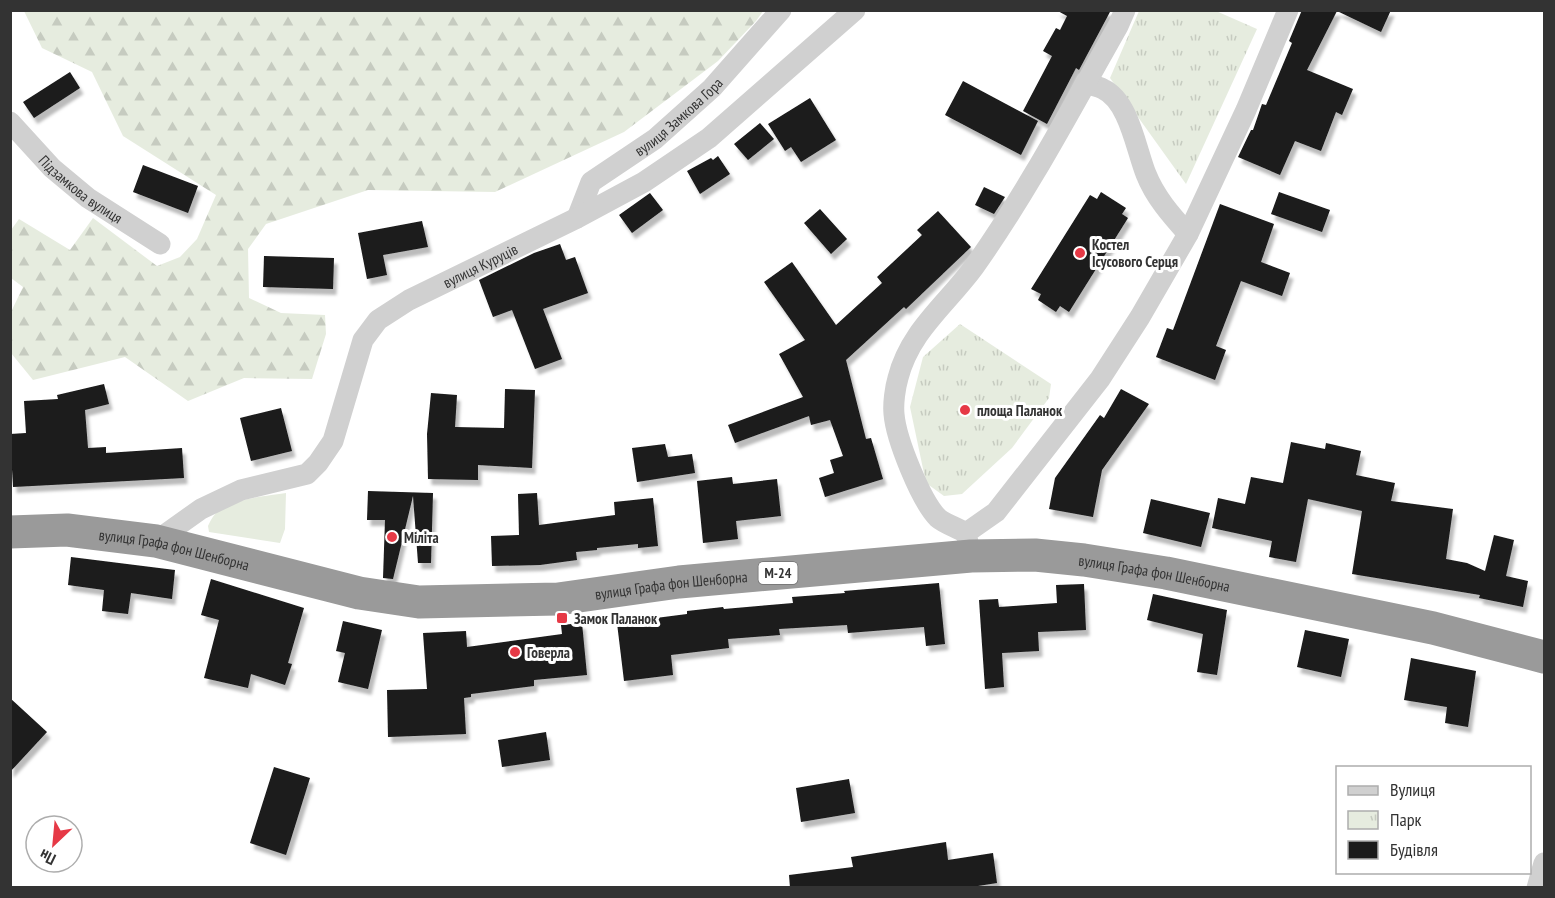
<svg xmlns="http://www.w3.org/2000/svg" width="1555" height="898" font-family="'PT Sans Narrow',sans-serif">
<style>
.grass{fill:#e6ecdf}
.forest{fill:url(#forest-firs)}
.park{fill:url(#park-tufts)}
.building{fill:#1a1a1a;filter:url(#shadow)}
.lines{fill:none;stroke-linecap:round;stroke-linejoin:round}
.street{stroke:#d0d0d0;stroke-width:21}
.highway{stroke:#9a9a9a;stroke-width:33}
.poi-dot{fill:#e63946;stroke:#fff;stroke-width:2}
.labels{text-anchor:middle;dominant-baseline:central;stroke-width:6;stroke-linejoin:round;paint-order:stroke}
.shield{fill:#fff;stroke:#707070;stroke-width:1.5}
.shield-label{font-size:14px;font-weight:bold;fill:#333}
.street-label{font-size:15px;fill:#333;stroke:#fff}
.poi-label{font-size:15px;font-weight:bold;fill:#333;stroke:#fff;text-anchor:start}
</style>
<defs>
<pattern id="forest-firs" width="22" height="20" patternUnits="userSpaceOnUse" patternTransform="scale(1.5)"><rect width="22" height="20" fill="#e6ecdf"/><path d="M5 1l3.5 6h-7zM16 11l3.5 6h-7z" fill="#c6cbc0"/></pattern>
<pattern id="park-tufts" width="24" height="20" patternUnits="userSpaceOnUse" patternTransform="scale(1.5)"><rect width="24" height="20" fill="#e6ecdf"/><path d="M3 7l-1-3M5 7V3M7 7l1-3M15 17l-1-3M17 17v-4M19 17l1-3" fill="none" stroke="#c6cbc0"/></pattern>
<filter id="shadow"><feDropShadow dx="3.5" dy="6" stdDeviation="1.5" flood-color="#0004"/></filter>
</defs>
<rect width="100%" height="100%" fill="#fff"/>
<!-- grass -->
<path class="grass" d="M286,493l-1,36 -5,14 -71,-11 -1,-6c2,-4 4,-9 8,-13 13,-14 51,-17 70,-20z"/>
<!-- forest -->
<path class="forest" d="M24,11h739l-7,10 -38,40 -94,71 -129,60 -127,-2 -102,34 -18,25 1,49 32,15 44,2 1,19 -14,45 -68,-1 -56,23 -63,-44 -92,23 -22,-27v-41l12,-25 -12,-9v-48l8,-11 51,31 23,-32 64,48 23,-9 17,-18 19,-44 -93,-59 -31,-64 -50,-24z"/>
<!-- park -->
<path class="park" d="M1139,11h77l41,18 -71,155 -76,-106z
M960,324l91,60 -2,14 -37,50 -50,46 -18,2 -18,-13 -16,-76 13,-50z"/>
<!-- building -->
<path class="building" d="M1056,10h55l-32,60 -3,-2 -29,56 -24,-13 29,-55 -9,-5 13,-23 4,2 7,-14z
M1302,10h89l-10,22 -44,-21 -30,59 46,19 -11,26 -6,-3 -15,39 -26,-10 -15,34 -42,-18 13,-27h2l9,-26 4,1 26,-62 -3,-2z
M70,72l10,16 -46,30 -11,-16z
M963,81l75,40 -17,34 -76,-40z
M810,98l26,42 -35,22 -10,-15 -6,4 -17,-27z
M760,123l14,16 -26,21 -14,-16z
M718,156l12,18 -30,20 -13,-23 24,-13 2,2z
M143,165l55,21 -10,27 -55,-21z
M984,187l21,10 -11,17 -19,-9z
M1101,192l25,16 -4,6 6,4 -59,94 -9,-6 -4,6 -18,-12 3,-6 -10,-5 59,-94 7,4z
M1279,192l51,18 -8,22 -51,-18z
M650,193l13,17 -31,23 -13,-18z
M1220,204l54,20 -13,38 29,11 -8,23 -41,-15 -25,65 10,4 -11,30 -59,-23 11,-29 6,2z
M820,209l27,30 -16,15 -27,-31z
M938,211l33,36 -65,62 -2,-2 -58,53 20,79 5,-1 12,41 -58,18 -6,-19 15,-5 -4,-13 13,-4 -13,-36 -19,5 -2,-9 -74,27 -7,-18 75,-28 -24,-43 26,-14 -41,-58 28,-20 44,63 46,-42 -5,-6 45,-42 -5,-5z
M422,221l6,26 -45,8 4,20 -20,4 -9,-46z
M560,244l6,16 9,-3 13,36 -45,16 19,50 -27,10 -23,-59 -19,7 -14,-37 55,-27z
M264,256l70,2 -1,31 -70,-2z
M104,384l5,20 -24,6 3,38 18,-1v6l76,-5 2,30 -171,9 -3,-53 16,-1 -2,-32 34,-2 -1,-4z
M505,389l30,1 -3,78 -54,-3v15l-50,-1 -1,-45 4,-41 26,2 -2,32 49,1z
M1121,389l28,15 -47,66 -9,47 -44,-8 6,-31 45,-63 4,3z
M281,408l11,43 -41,10 -11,-43z
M1291,442l34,7 1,-6 35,8 -5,24 39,8 -4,18 62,8 -7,50 21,4 18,8 9,-36 20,5 -8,36 22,5 -5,26 -44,-9 1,-3 -128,-21 10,-63 -54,-12 -12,63 -27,-5 3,-16 -60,-13 6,-30 27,6 6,-27 32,6z
M665,444l3,13 24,-3 3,19 -58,9 -5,-34z
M732,477l1,7 44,-5 4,37 -45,5 2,18 -35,4 -6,-62z
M368,491l65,2 -2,70h-13l-5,-67 -20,83 -10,-1 2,-58h-18z
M537,493l2,32 76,-10 -1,-13 39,-4 5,48 -20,2v-4l-41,4v2l-21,2 1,8 -37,5 -48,1 -1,-30 28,-1 -1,-41z
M1151,499l59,14 -9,34 -58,-14z
M71,557l104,13 -3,29 -41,-6 -3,21 -26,-3 2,-21 -36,-5z
M211,579l93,29 -16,55 4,1 -7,21 -34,-11 -3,14 -44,-10 15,-58 -18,-5z
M939,583l6,61 -19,2 -2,-19 -76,6 -1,-8 -68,4 1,6 -52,4 1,9 -58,7 2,20 -49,6 -7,-58 70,-9v-3l36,-4 1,2 69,-6 -1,-6 53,-4 -1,-2z
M1084,584l2,46 -48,2 1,19 -37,2 2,34 -19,2 -6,-89 19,-1 1,8 58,-4 -1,-18z
M1153,594l74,16 -10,65 -20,-3 6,-38 -56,-14z
M343,621l39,9 -14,59 -30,-7 7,-29 -9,-2z
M582,623l5,52 -53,5v6l-63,8v3l-7,1 2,36 -78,3 -1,-47 40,-1 -4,-56 43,-2 1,16 95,-13 -1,-9z
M1305,630l44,9 -8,38 -44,-10z
M1411,658l65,13 -8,56 -23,-4 2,-16 -43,-7z
M10,698l37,34 -37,40z
M546,732l4,28 -48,7 -4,-27z
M274,767l36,11 -24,77 -36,-12z
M849,779l6,34 -54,9 -5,-34z
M946,842l2,18 45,-7 4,30 -32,5h-175l-1,-13 64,-8 -2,-10z"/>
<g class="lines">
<!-- street -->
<g class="street">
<path d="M1086,84c5,1 12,2 17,5 26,12 33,60 43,85 9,23 25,41 42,60"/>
<path id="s1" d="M10,122l42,46 36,30 72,46"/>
<path id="s2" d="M577,218l14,-36 64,-43 57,-51 69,-78"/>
<path d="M966,533c-8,-5 -21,-9 -28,-15 -17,-17 -42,-79 -44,-104 -1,-10 1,-26 4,-36 12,-47 48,-73 76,-111 54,-76 98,-160 144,-241l7,-16"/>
<path id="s3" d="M156,541l45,-32 40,-19 66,-16 11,-11 15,-22 30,-101 15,-20 31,-20 168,-82 67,-36 65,-44 146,-128"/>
<path d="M971,556l-5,-23 30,-21 104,-133 40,-62 48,-83 58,-124 42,-100"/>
<path d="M1537,888l7,-25"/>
</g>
<!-- highway -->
<path class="highway" id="s4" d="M10,532l57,-2 89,11 203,52 60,9 139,-3 121,-17 292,-26 64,-1 49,5 82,13 267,55 111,29"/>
</g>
<!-- markers -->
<g class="poi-dot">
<circle cx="1080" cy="253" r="6"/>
<circle cx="965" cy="410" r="6"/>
<circle cx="392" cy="537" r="6"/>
<rect x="556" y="612" width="12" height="12" rx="3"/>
<circle cx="515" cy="652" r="6"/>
</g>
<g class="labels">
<!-- shield labels -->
<rect class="shield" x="758.5" y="562" width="39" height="22" rx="4.5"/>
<g class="shield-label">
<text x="778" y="573">М-24</text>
</g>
<!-- street labels -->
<g class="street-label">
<text stroke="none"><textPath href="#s2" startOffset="148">вулиця Замкова Гора</textPath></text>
<text stroke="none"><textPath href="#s1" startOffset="98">Підзамкова вулиця</textPath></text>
<text stroke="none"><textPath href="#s3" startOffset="456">вулиця Куруців</textPath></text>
<text stroke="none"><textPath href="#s4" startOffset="166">вулиця Графа фон Шенборна</textPath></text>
<text stroke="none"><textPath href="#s4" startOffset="1156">вулиця Графа фон Шенборна</textPath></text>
<text stroke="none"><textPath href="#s4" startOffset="670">вулиця Графа фон Шенборна</textPath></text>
</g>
<!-- poi labels -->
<g class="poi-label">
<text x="1092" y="244">Костел<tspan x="1092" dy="17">Ісусового Серця</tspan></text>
<text x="977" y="410">площа Паланок</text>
<text x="404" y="537">Міліта</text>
<text x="574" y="618">Замок Паланок</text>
<text x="527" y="652">Говерла</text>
</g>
</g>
<!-- border -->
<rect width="1555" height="898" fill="none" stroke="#333333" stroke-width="24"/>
<!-- legend -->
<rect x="1336" y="766" width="195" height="108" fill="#ffffff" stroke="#adadad" stroke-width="1.5"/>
<rect x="1348" y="786" width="30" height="9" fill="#d0d0d0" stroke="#adadad" stroke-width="1.5"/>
<text x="1390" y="796" font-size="18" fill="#333333">Вулиця</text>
<rect x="1348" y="811" width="30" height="18" fill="url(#park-tufts)" stroke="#adadad" stroke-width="1.5"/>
<text x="1390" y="826" font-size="18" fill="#333333">Парк</text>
<rect x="1348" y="841" width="30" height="18" fill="#1a1a1a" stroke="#adadad" stroke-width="1.5"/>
<text x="1390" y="856" font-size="18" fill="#333333">Будівля</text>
<!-- north arrow -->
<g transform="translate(54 844) rotate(206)"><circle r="28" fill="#ffffff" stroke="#adadad" stroke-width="1.5"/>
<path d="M0-4.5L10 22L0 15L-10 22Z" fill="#e63946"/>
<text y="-9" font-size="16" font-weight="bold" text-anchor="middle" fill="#333333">Пн</text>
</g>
</svg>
